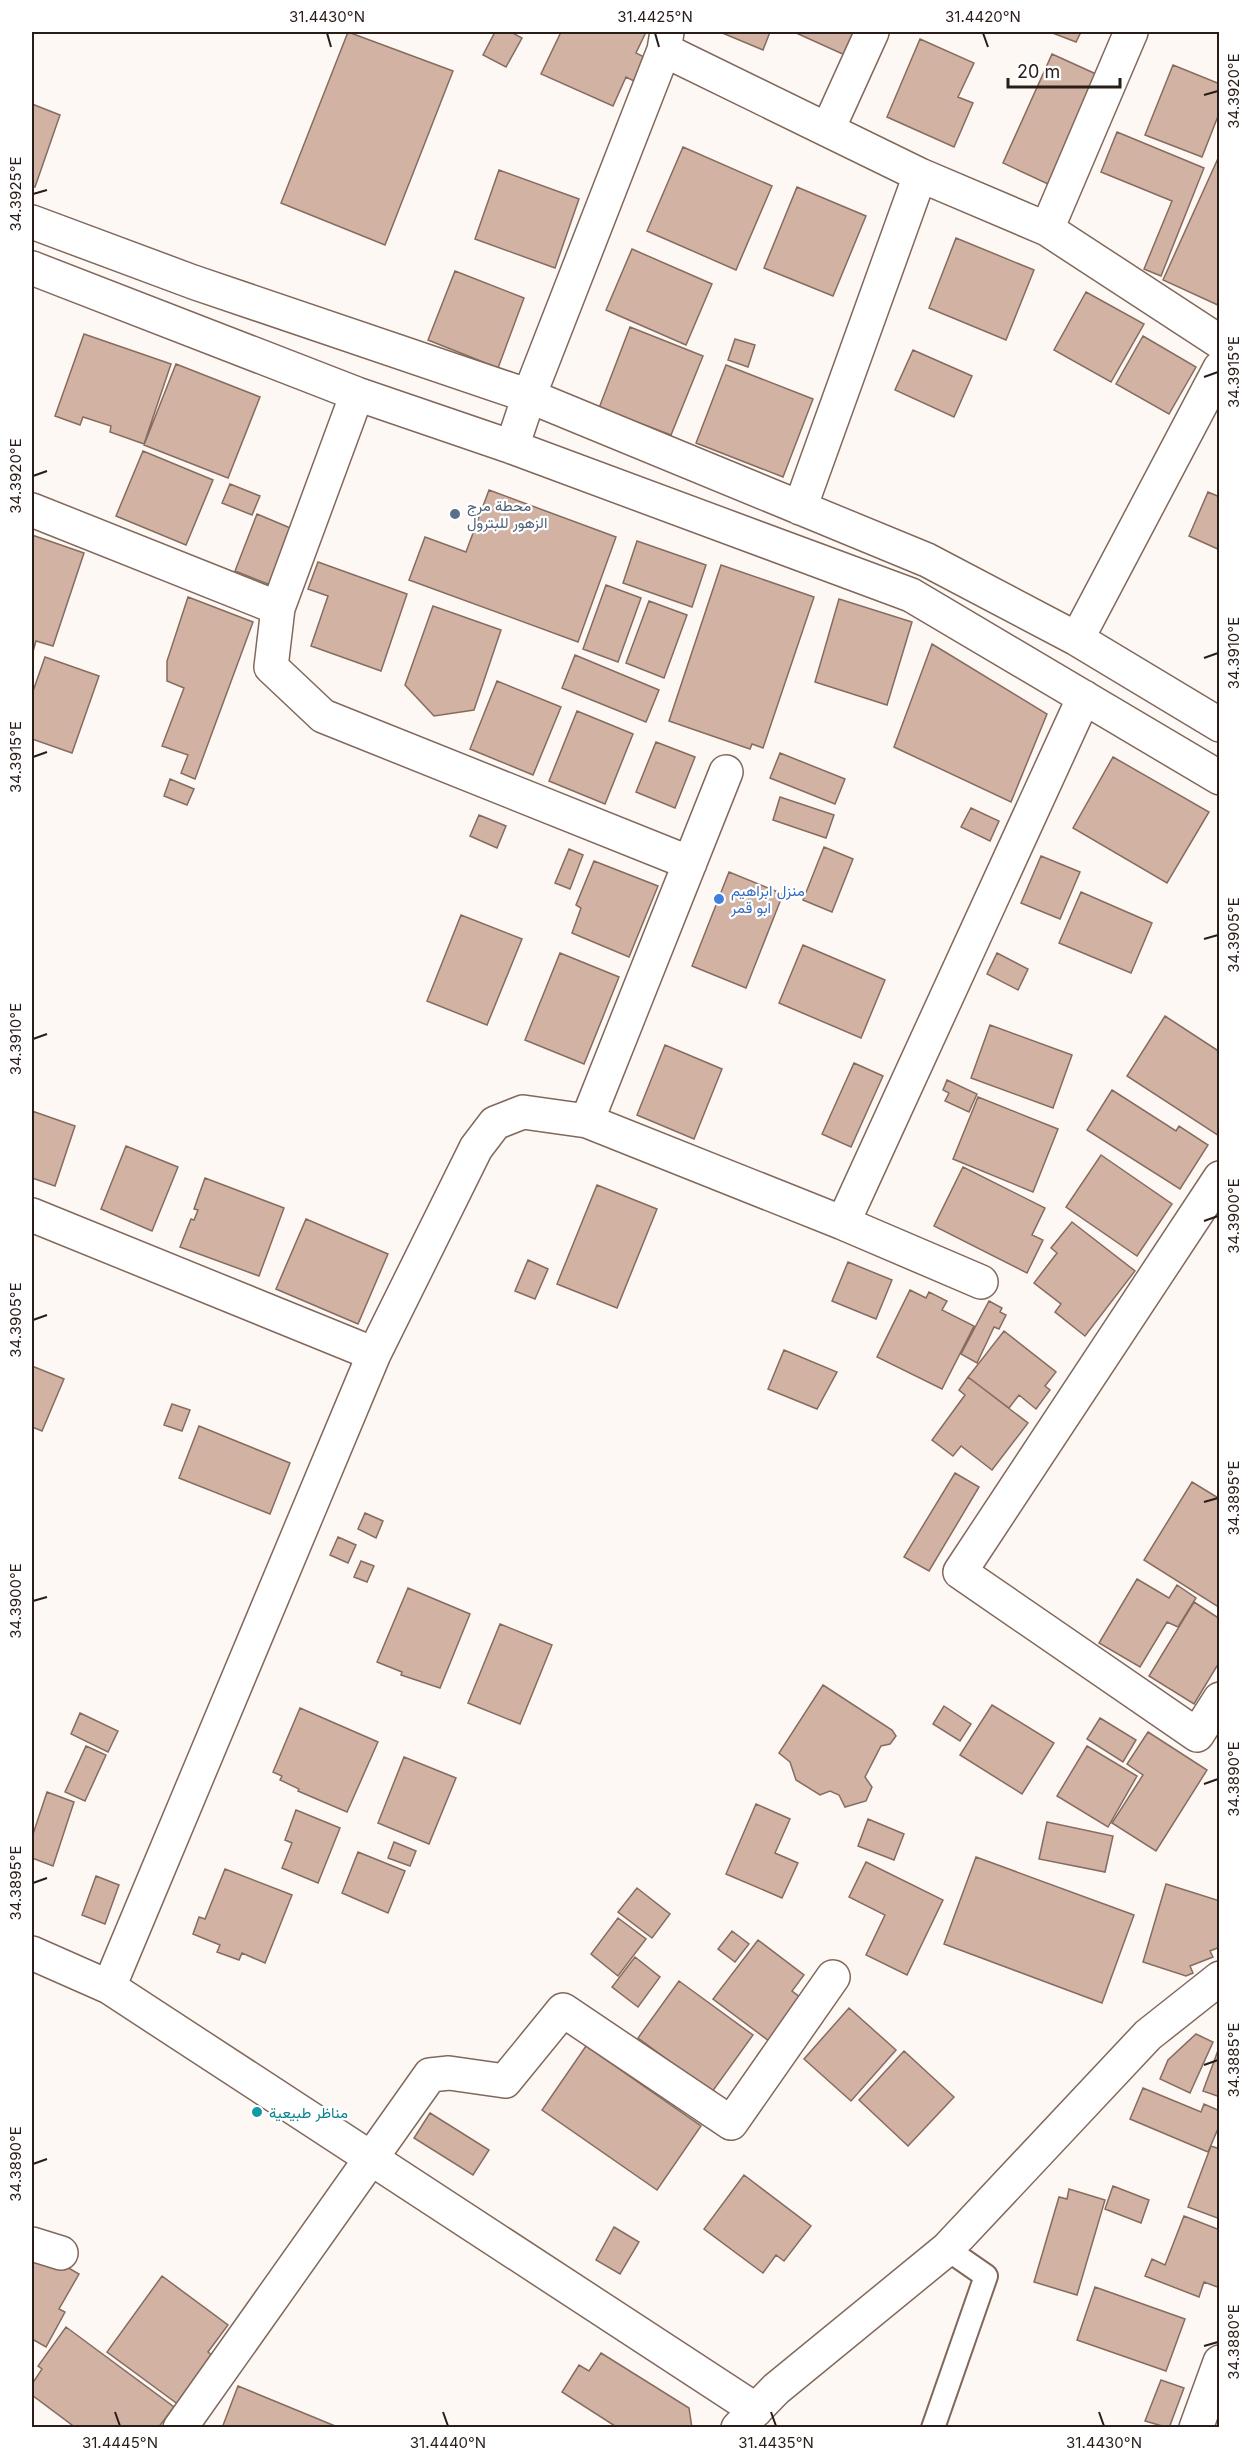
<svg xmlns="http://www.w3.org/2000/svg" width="1251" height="2459" font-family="Inter,Vazirmatn,sans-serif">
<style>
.building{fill:#d2b2a2;stroke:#866c5f;stroke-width:1.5}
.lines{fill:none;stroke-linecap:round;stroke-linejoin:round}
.service-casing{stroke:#81685b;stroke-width:26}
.minor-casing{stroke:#81685b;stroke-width:36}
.service{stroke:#fff;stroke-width:22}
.minor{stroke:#fff;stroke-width:33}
.ticks{fill:none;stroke:#281d18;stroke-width:2}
.service-dot{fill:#5c6f8a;stroke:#fff;stroke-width:2}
.shop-dot{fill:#3f7fe0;stroke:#fff;stroke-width:2}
.culture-dot{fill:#0f9aa8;stroke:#fff;stroke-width:2}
.labels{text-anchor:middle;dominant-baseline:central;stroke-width:4.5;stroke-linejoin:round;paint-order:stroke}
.service-label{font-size:15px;fill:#4e5e75;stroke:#fff;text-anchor:start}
.shop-label{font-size:15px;fill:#366cbe;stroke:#fff;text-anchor:start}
.culture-label{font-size:15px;fill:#0d838f;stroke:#fff;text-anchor:start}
.neatline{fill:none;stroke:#281d18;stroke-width:2}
.ticks-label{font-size:15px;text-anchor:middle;fill:#281d18}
</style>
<rect width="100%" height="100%" fill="#fef8f5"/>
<!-- building -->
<path class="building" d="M348,32l105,39 -68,174 -104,-42z
M495,32h16l11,6 -16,29 -23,-12z
M561,32h85l-10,21 14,7 -10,24 -14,-7 -13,29 -72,-32z
M720,32h50l-7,18z
M794,32h64l-11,24z
M1050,32h31l-5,10z
M920,39l54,24 -16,34 15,6 -19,44 -67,-30z
M1052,54l44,20 -48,110 -45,-21z
M1173,65l47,19v27l-18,46 -57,-22z
M32,104l28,11 -25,72 -3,-1z
M1117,132l87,36 -43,108 -17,-7 28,-68 -71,-29z
M683,147l89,39 -36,84 -89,-39z
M1220,154v152l-57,-26z
M499,170l80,29 -24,69 -80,-29z
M797,187l69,29 -33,80 -69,-28z
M956,238l78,32 -28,70 -77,-32z
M632,249l80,35 -26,61 -80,-35z
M455,271l69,27 -26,70 -70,-28z
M1086,292l58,32 -33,58 -57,-32z
M630,327l73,29 -32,79 -72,-27z
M84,334l87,30 -27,80 -34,-12 1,-6 -28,-9 -3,8 -25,-9z
M1143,336l53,31 -27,47 -53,-30z
M735,339l20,6 -7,22 -20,-7z
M913,350l59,26 -18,41 -59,-27z
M176,364l84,33 -32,81 -84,-33z
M726,365l87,34 -30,78 -87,-34z
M143,451l70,29 -27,65 -70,-29z
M230,484l30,12 -8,19 -30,-12z
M489,490l127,47 -38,105 -169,-62 16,-43 41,15z
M1208,492l12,5v53l-31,-14z
M257,514l38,16 -22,56 -38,-15z
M32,535l52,18 -31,93 -17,-5 -4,14z
M637,541l69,24 -14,42 -69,-24z
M318,562l89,32 -26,77 -70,-25 17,-50 -20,-7z
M721,565l93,32 -51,151 -11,-4 -2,5 -81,-28z
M606,585l35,13 -23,64 -35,-13z
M188,597l65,25 -58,157 -14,-6 7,-18 -26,-9 22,-58 -17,-7v-20z
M839,599l73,23 -25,83 -72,-23z
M649,601l38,14 -23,63 -38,-15z
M433,606l68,24 -27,80 -40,6 -29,-31z
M932,644l115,70 -36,88 -117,-55z
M575,655l84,35 -13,32 -84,-34z
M45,657l54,19 -27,77 -40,-14v-45z
M497,681l64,26 -28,68 -63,-26z
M577,711l56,23 -28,70 -56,-23z
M656,742l39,15 -20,51 -39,-16z
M780,753l65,26 -10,25 -65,-26z
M1113,757l96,55 -42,71 -94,-55z
M170,779l24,10 -7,16 -23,-9z
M780,797l54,18 -8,23 -53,-18z
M971,808l28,13 -9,20 -29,-14z
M479,815l27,11 -9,22 -27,-12z
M824,847l29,12 -21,53 -29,-12z
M569,849l14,6 -13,34 -15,-6z
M1041,856l39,16 -20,47 -39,-16z
M594,861l64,25 -29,71 -57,-24 9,-25 -5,-3z
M729,872l54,22 -37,94 -54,-22z
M1081,892l71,31 -21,50 -72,-30z
M461,915l61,24 -35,86 -60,-24z
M803,945l82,35 -24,58 -82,-35z
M560,953l59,24 -35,87 -59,-24z
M997,953l31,16 -10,21 -31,-16z
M1165,1016l55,36 -1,84 -92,-60z
M990,1025l82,30 -19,53 -82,-30z
M665,1045l57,24 -28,70 -57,-24z
M854,1063l29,13 -32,71 -29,-13z
M947,1080l30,14 -8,18 -24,-11 4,-8 -6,-3z
M1112,1090l64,41 3,-5 29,19 -28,44 -93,-59z
M978,1097l80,32 -25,63 -80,-33z
M32,1111l43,15 -20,60 -23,-8z
M126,1146l52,21 -26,64 -51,-22z
M1101,1155l71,49 -35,52 -71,-49z
M963,1167l82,41 -13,27 11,5 -16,33 -93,-47z
M205,1178l79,30 -25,68 -79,-29 11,-28 3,1 4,-10 -4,-1z
M597,1185l60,24 -40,99 -60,-24z
M306,1219l82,35 -30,70 -82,-35z
M1072,1222l63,49 -50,65 -30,-24 6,-8 -27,-21 23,-30 -6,-5z
M528,1260l20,9 -13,30 -20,-8z
M848,1262l44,18 -16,39 -44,-18z
M910,1290l16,8 3,-6 18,9 -5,9 32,16 -32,63 -65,-32z
M989,1301l13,7 -2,4 6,3 -7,14 -5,-2 -17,36 -16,-9z
M1004,1331l52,41 -11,14 5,4 -14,19 -17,-14 -10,13 -41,-31z
M784,1350l53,22 -20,37 -49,-20z
M32,1366l32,13 -22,52 -10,-4z
M968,1377l60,46 -36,47 -31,-24 -8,10 -21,-16 33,-45 -6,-5z
M172,1404l18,6 -8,21 -18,-6z
M199,1426l91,37 -20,51 -91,-36z
M955,1473l24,14 -50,84 -25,-14z
M1192,1482l28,17v109l-76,-48z
M365,1513l18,8 -7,17 -18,-9z
M338,1537l18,8 -8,18 -18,-8z
M361,1561l13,5 -7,16 -13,-5z
M1137,1579l32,19 8,-13 19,13 -18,29 -11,-5 -27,45 -41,-24z
M408,1588l62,26 -30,74 -39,-13 1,-3 -25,-10z
M1194,1602l26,17v42l-26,43 -45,-28z
M500,1624l52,21 -32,79 -52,-21z
M823,1685l69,45 4,6 -6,8 -9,2 -16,31 7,10 -6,14 -21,6 -6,-12 -9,-4 -10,4 -24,-15 -6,-18 -11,-9z
M992,1705l62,38 -32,51 -62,-39z
M944,1706l27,18 -11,17 -27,-17z
M300,1708l78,34 -31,70 -49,-21 1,-2 -19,-9 2,-4 -9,-4z
M80,1713l38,18 -10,21 -37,-18z
M1100,1718l36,22 -13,22 -36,-23z
M1148,1732l59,38 -51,81 -44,-28 31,-48 -16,-11z
M86,1746l20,9 -21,46 -20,-9z
M1087,1746l50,30 -29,51 -51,-31z
M404,1757l52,21 -27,66 -51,-21z
M47,1792l27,10 -21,64 -21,-8v-21z
M756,1804l34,15 -15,34 23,10 -16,35 -56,-24z
M296,1810l44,18 -22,55 -36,-15 10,-25 -7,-3z
M868,1819l36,15 -10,26 -36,-14z
M1047,1822l66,14 -8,36 -66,-13z
M394,1842l22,9 -6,15 -22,-8z
M358,1852l47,19 -17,42 -46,-20z
M976,1857l158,58 -32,88 -158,-59z
M866,1862l77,38 -36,75 -41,-20 19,-40 -36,-18z
M225,1869l67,26 -27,68 -23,-10 -3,7 -22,-8 3,-7 -27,-11 6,-17 6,2z
M96,1876l23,9 -14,39 -23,-9z
M1166,1884l54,17v46l-10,4 3,6 -23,9 3,7 -7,3 -43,-14z
M637,1888l33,26 -18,24 -34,-26z
M618,1918l28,21 -28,37 -27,-22z
M732,1931l17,13 -14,18 -17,-13z
M758,1940l46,35 -12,16 17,13 -32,43 -64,-48z
M635,1957l25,20 -22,30 -26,-20z
M679,1981l74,54 -41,57 -74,-54z
M849,2008l47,42 -45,51 -47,-42z
M1196,2034l17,8 -23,51 -30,-14 8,-19z
M1220,2045v52l-17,-6z
M586,2046l115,80 -44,64 -115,-80z
M904,2051l50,46 -46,49 -49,-46z
M1143,2088l58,24 3,-8 16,7v13l-12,28 -78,-33z
M430,2113l59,37 -16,25 -59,-37z
M1211,2146l9,3v70l-32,-12z
M744,2175l67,51 -27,35 -8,-6 -13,18 -59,-44z
M1113,2186l36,14 -8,23 -36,-14z
M1069,2189l36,11 -28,95 -43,-13 25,-85 8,2z
M1184,2216l36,14v58l-16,-6 -5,15 -54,-21 7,-17 13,6z
M614,2227l25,15 -19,32 -24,-14z
M38,2250l41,24 -20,35 6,3 -19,35 -14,-8v-78z
M162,2276l66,49 -20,27 6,5 -35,48 -72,-53z
M1095,2287l90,32 -19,52 -89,-31z
M66,2327l108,80 -16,21h-82l-44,-33v-11l10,-15 -4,-3z
M601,2353l88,55 3,20h-74l-56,-36 17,-27 10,6z
M1161,2380l23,8 -15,40 -24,-7z
M238,2386l102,42h-118z"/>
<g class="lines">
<defs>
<path id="service" d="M933,2428l53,-152 -39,-27"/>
<path id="minor" d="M664,50l256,125 127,54 173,113
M828,129l44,-97
M32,222l161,60 336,114 398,164 150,79 143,86
M1047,229l84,-197
M32,268l325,126 155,53 399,148 309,183
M357,394l-79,214 -7,59 52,49 367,147
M512,447l17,-51 135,-346 3,-18
M800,508l120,-333
M32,510l246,98
M1077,639l143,-271
M587,1121l139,-349
M1220,1178l-260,394 237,163 23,-36
M32,1215l342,139
M843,1223l241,-526
M32,1953l77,34 647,423
M109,1987l265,-633 102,-206 19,-25 28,-11 64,9 256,102 138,59
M32,2244l29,9
M180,2428l250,-353 19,-2 56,8 58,-71 168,113 102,-146
M738,2428l38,-39 171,-140 201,-214 72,-57
M1196,2428l24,-66"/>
</defs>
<!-- service casing -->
<use href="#service" class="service-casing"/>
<!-- minor casing -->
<use href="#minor" class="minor-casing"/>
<!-- service -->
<use href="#service" class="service"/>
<!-- minor -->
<use href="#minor" class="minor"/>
</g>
<!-- ticks -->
<path class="ticks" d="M327,33l4,14M655,33l4,14M983,33l5,14M1204,95l14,-4M33,194l14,-4M1204,377l14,-5M33,476l14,-5M1204,658l14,-5M33,757l14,-5M1204,939l14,-4M33,1039l14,-5M1204,1221l14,-5M33,1320l14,-5M1204,1502l14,-4M33,1601l14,-4M1204,1784l14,-5M33,1883l14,-5M1204,2065l14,-5M33,2164l14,-5M1204,2346l14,-4M115,2412l5,14M443,2412l5,14M771,2412l5,14M1099,2412l5,14"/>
<!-- markers -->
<circle class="service-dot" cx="455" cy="514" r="6"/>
<circle class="shop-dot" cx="719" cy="899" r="6"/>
<circle class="culture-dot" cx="257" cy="2112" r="6"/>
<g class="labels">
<!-- service labels -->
<g class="service-label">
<text x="467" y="505">محطة مرج<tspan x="467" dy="17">الزهور للبترول</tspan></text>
</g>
<!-- shop labels -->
<g class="shop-label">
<text x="731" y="890">منزل ابراهيم<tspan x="731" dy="17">ابو قمر</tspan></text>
</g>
<!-- culture labels -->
<g class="culture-label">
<text x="269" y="2112">مناظر طبيعية</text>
</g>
</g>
<!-- border -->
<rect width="1251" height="2459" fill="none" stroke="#ffffff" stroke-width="66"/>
<!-- scale -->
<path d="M1008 78v9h112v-9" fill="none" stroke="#281d18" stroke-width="3"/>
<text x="1017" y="78" font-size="18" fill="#281d18" stroke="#ffffff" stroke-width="4.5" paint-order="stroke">20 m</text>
<rect x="33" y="33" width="1185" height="2393" class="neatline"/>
<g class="ticks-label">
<text x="327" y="22">31.4430°N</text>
<text x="655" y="22">31.4425°N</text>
<text x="983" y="22">31.4420°N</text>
<text transform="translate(1234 91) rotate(-90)" y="5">34.3920°E</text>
<text transform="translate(16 194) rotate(-90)" y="5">34.3925°E</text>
<text transform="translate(1234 372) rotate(-90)" y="5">34.3915°E</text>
<text transform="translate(16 476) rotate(-90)" y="5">34.3920°E</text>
<text transform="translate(1234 653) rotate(-90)" y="5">34.3910°E</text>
<text transform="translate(16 757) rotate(-90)" y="5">34.3915°E</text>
<text transform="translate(1234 935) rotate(-90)" y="5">34.3905°E</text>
<text transform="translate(16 1039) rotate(-90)" y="5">34.3910°E</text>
<text transform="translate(1234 1216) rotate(-90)" y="5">34.3900°E</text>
<text transform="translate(16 1320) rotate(-90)" y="5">34.3905°E</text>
<text transform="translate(1234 1498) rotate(-90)" y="5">34.3895°E</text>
<text transform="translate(16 1601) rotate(-90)" y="5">34.3900°E</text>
<text transform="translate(1234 1779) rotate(-90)" y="5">34.3890°E</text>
<text transform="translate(16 1883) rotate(-90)" y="5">34.3895°E</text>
<text transform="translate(1234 2060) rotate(-90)" y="5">34.3885°E</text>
<text transform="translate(16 2164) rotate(-90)" y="5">34.3890°E</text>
<text transform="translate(1234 2342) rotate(-90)" y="5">34.3880°E</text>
<text x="120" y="2448">31.4445°N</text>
<text x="448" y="2448">31.4440°N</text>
<text x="776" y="2448">31.4435°N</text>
<text x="1104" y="2448">31.4430°N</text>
</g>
</svg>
